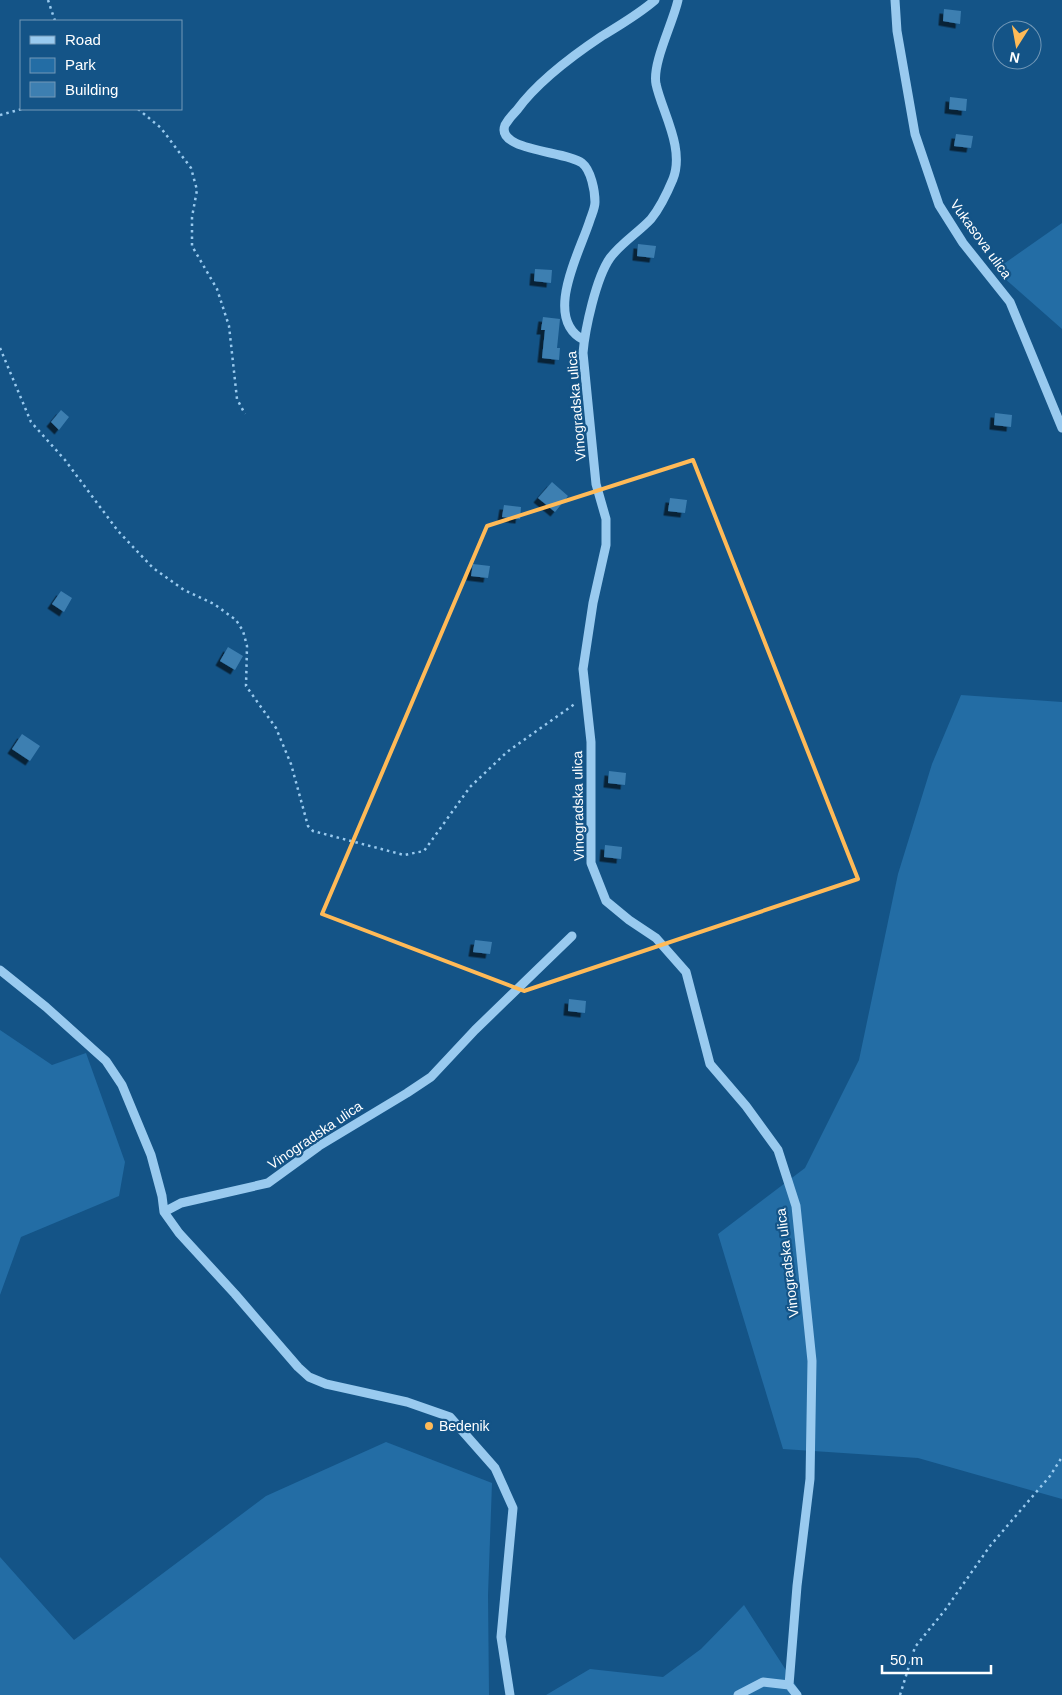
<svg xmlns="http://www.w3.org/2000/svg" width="1062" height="1695" font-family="Helvetica,sans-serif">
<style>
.green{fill:#236da5}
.building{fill:#3d7fb1;filter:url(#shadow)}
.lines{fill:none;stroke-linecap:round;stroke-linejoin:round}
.path{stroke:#99caef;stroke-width:2.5;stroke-dasharray:2.5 4;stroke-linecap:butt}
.minor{stroke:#99caef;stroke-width:9}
.marked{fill:none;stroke:#ffba57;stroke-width:4;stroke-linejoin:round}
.poi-dot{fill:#ffba57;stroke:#145487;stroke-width:2}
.labels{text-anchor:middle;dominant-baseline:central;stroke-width:4.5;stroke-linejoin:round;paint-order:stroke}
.street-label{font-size:14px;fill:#fff;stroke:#145487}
.poi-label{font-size:14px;fill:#fff;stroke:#145487;text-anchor:start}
</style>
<defs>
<filter id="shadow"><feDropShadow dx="-4.5" dy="4.5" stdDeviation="0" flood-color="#0009"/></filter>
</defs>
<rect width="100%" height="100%" fill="#145487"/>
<!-- green -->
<path class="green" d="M1062,223v106l-67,-59z
M961,695l101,7v797l-144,-41 -135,-9 -65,-215 87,-66 54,-108 39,-186 34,-110z
M0,1030l52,35 34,-12 39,109 -6,34 -98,41 -21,58z
M386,1442l106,41 -4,112 1,100h-489v-138l74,83 192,-144z
M744,1605l58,90h-256l44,-26 73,8 38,-28z"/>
<!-- building -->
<path class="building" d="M944,9l17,2 -1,13 -17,-3z
M950,97l17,2 -1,12 -17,-2z
M956,134l17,2 -2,12 -17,-2z
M638,244l18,2 -2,12 -17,-2z
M535,269l17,1 -1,13 -17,-2z
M543,317l17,2 -3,29h3l-1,12 -17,-2 3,-28h-4z
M61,410l8,7 -10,13 -8,-8z
M995,413l17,2 -1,12 -17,-2z
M552,482l16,14 -13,16 -17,-14z
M670,498l17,2 -2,13 -17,-2z
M504,505l17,2 -1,12 -18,-2z
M473,564l17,2 -2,12 -17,-2z
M61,591l11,7 -8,14 -12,-8z
M228,647l15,9 -8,14 -15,-9z
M22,734l18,12 -10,15 -18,-12z
M609,771l17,2 -1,12 -17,-2z
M605,845l17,2 -1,12 -17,-2z
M475,940l17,2 -2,12 -17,-2z
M569,999l17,2 -1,12 -17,-2z"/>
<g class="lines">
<!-- path -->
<path class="path" d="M48,0l7,21
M138,109l23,19 30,40 6,22 -5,27v29l25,43 12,37 8,73 8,15
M0,115l22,-6
M0,348l31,74 34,38 53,71 35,37 31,22 30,14 22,16 7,11 4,15 -1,40 30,42 15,36 17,62 5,5 91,24 20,-4 46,-64 37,-35 69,-49
M900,1695l15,-48 30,-37 45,-64 60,-70 12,-19"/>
<!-- minor -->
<path class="minor" d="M678,0c-5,23 -26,63 -22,84 6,28 29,64 17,95 -5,12 -14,30 -22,40 -12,13 -30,24 -41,39 -14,20 -25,71 -27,95l13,131 10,35v26l-13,58 -10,66 8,73v121l15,38 23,19 27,18 30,34 24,92 36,42 32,44 18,56 16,155 -2,118 -13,107 -8,99
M895,0l2,31 18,103 24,71 24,38 47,59 52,126
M584,340c-42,-21 -4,-88 6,-120 2,-6 5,-12 5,-18 0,-11 -4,-32 -13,-39 -15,-12 -87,-12 -77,-38 3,-5 8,-11 12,-15 21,-29 55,-54 85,-74 18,-11 37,-22 53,-36
M0,970l46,37 60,54 16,24 29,70 11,41 2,16 17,-9 87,-20 51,-37 88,-53 24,-16 44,-47 97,-94
M164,1212l15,21 56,61 63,73 11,10 17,7 81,18 43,15 45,51 18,40 -12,129 9,58
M738,1695l25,-13 26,3 8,10"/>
</g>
<!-- marked area -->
<path class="marked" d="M693,460l165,419 -334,112 -202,-77 165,-388z"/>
<!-- markers -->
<circle class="poi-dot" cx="429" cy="1426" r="5"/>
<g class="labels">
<!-- street labels -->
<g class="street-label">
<text transform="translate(981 239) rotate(54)">Vukasova ulica</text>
<text transform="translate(576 406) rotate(-95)">Vinogradska ulica</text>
<text transform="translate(578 806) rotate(-91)">Vinogradska ulica</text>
<text transform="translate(315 1135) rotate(-34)">Vinogradska ulica</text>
<text transform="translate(787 1263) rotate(-97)">Vinogradska ulica</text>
</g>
<!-- poi labels -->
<g class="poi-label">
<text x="439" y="1426">Bedenik</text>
</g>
</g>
<!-- legend -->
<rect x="20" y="20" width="162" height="90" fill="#145487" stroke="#7298b7"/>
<rect x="30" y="36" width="25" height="8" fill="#99caef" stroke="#7298b7"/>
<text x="65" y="45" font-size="15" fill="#ffffff">Road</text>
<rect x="30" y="58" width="25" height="15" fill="#236da5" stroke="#7298b7"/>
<text x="65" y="70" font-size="15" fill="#ffffff">Park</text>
<rect x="30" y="82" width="25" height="15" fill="#3d7fb1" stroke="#7298b7"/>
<text x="65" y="95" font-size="15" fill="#ffffff">Building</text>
<!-- north arrow -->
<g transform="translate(1017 45) rotate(191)"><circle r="24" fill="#145487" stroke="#7298b7"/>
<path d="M0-4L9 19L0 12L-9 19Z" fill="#ffba57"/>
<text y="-8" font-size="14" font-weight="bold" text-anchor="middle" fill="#ffffff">N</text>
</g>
<!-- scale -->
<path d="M882 1665v8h109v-8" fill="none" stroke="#ffffff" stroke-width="2.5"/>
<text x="890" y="1665" font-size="15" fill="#ffffff" stroke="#145487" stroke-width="4" paint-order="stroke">50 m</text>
</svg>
